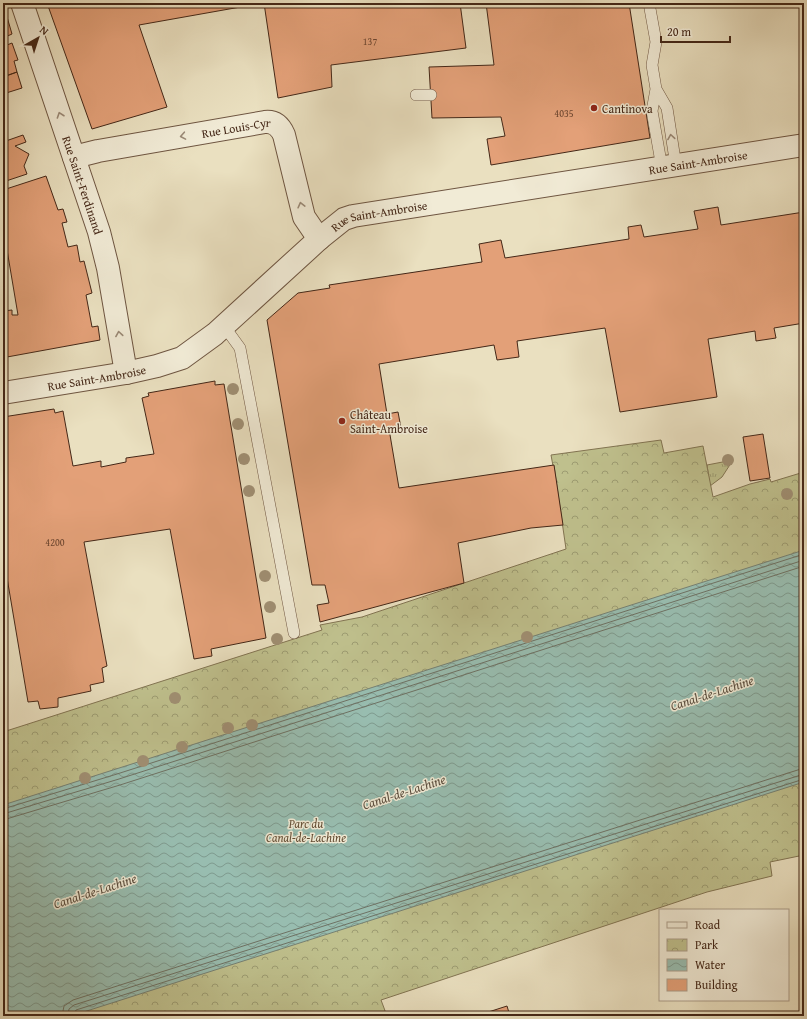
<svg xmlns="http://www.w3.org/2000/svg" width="807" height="1019" font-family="'Gentium Book Plus',serif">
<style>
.grass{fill:url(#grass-tufts);stroke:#827452}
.park{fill:url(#park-crowns);stroke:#827452}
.water{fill:url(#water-waves);stroke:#768173}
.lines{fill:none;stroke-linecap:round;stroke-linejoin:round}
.shore{stroke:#6e7264;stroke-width:1}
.building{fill:#e3a078;stroke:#442717}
.service-casing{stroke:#6e5541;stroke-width:12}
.minor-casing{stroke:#6e5541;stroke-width:24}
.service{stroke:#f1ebd6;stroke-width:11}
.minor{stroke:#f1ebd6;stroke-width:22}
.tree{fill:#a08f73}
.oneway{stroke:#9a8976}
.poi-dot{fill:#8f2418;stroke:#f1ebd6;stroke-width:1.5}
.labels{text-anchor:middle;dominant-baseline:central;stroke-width:3;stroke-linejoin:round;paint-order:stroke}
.number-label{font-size:10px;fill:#6c452f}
.poi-label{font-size:12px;fill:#442717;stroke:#f1ebd6;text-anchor:start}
.street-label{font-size:12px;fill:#442717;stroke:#f1ebd6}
.park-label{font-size:12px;font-style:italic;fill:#634d34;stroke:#f1ebd6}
.water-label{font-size:13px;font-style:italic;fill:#594c3d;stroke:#f1ebd6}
</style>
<defs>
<pattern id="grass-tufts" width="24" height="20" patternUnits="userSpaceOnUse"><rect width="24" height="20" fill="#bfc08d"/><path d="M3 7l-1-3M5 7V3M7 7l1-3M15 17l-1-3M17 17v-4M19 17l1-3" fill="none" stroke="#9d9c72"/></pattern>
<pattern id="park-crowns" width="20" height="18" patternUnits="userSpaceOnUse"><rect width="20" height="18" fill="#bfc08d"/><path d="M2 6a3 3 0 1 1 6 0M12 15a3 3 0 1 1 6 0" fill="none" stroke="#9d9c72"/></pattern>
<pattern id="water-waves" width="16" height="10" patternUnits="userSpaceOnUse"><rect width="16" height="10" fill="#98bdb0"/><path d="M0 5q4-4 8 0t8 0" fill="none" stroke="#7e9a8e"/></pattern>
</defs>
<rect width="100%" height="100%" fill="#eae0c0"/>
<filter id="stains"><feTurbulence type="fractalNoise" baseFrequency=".005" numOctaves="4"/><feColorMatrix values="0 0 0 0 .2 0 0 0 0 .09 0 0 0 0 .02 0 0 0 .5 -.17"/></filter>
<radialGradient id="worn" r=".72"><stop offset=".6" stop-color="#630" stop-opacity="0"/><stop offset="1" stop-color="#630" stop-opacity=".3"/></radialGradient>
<!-- grass -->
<path class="grass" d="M733,460l-11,17 -12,9 -3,-21z"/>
<!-- park -->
<path class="park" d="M661,440l3,13 39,-7 10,51 37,-13 20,-5 1,3 33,-10v383l-34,7 2,14 -65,16 -326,108 6,16h-384v-284l319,-102 -2,-5 42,-8 204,-68 -12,-83h-1l-2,-11z"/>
<!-- water -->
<path class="water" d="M804,550v232l-733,234h-68v-211z"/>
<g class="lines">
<!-- shore -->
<path class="shore" d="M3,809l114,-35 687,-220
M3,814l116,-35 685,-219
M3,820l117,-35 684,-219
M62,1016l2,-10 9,-6 731,-232
M68,1016l1,-7 5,-4 730,-231
M73,1016l3,-6 728,-231"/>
</g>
<!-- building -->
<path class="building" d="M47,3h216l-124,22 28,82 -75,22z
M264,3h196l6,45 -135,17 1,22 -54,11z
M486,3h143l21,135 -159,27 -4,-26 18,-3 -4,-19 -69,1 -3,-51 65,-2z
M5,10l7,24 -9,4v-27z
M4,37l3,8 5,-2 6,17 -4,1 3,11 -14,5z
M17,72l5,16 -19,6v-17z
M23,135l3,7 -11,4 14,8 -5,12 3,8 -24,8v-40z
M46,176l12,34 5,-1 4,13 -5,1 6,24 9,-2 3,17 4,-1 8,32 -6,2 6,32 6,-1 2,14 -93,17 -4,-24v-22l9,-1v5h6l-15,-89v-36z
M718,207l3,18 83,-13v111l-30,5 2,10 -20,3 -1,-10 -47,8 9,58 -97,15 -15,-84 -88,13 2,16 -22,3 -3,-15 -115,19 8,50 11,-2 3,16 -12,1 10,59 155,-23 9,60 -32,3 -73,15 6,40 -144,39 -3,-17 12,-2 -4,-18h-13l-45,-265 31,-27 32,-5 -1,-3 153,-23 -3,-18 22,-4 4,18 124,-19 -1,-12 13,-2 3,12 54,-8 -4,-18z
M215,381v4l9,-1 42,254 -55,11 1,7 -18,3 -24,-130 -86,13 23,124 -5,2 2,14 -14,3 1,6 -33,7v9l-18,2 -2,-8 -10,1 -25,-148v-137l51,-8 1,4 8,-2 10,55 28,-5v6l25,-5v-4l28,-4 -12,-56 7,-2 -1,-3z
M763,434l7,44 -20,3 -7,-44z
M507,1006l3,10h-34z"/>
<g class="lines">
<defs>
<path id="service" d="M649,3l7,39 -4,23 4,24 -4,22 10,57
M656,89l11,19 9,58
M416,95h15
M224,326l16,22 54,285"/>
<g id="minor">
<path id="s1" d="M22,3l77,229 9,36 18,105"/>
<path id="s2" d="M74,157l24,-6 167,-29c9,-1 15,4 19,13l20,82 15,22"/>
<path id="s3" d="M3,393l123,-20 31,-7 25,-8 33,-24 104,-95 25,-20 9,-3 451,-71"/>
</g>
</defs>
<!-- service casing -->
<use href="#service" class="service-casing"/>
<!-- minor casing -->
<use href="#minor" class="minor-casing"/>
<!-- service -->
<use href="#service" class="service"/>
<!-- minor -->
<use href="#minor" class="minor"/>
</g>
<!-- trees -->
<g class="tree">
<circle cx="233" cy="389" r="6"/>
<circle cx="238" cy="424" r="6"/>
<circle cx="244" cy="459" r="6"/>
<circle cx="728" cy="460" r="6"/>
<circle cx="249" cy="491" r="6"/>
<circle cx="787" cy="494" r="6"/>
<circle cx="265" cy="576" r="6"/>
<circle cx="270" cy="607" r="6"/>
<circle cx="527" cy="637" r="6"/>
<circle cx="277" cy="639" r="6"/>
<circle cx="175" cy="698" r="6"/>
<circle cx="252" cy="725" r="6"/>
<circle cx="228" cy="728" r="6"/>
<circle cx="182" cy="747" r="6"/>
<circle cx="143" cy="761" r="6"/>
<circle cx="85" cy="778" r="6"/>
</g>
<!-- one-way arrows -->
<defs><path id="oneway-chevron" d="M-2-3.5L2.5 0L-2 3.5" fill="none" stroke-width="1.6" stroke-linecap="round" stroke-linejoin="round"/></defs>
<g class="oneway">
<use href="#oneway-chevron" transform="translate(60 115) rotate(-109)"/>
<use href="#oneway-chevron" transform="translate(183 136) rotate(170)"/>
<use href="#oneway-chevron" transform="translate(671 137) rotate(-99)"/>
<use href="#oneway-chevron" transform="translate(301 205) rotate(-104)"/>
<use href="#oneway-chevron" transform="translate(119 334) rotate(-99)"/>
</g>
<!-- markers -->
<g class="poi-dot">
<circle cx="594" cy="108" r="4"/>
<circle cx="342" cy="421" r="4"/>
</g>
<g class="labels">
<!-- number labels -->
<g class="number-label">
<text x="370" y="41">137</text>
<text x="564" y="113">4035</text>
<text x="55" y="542">4200</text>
</g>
<!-- poi labels -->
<g class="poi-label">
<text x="602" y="108">Cantinova</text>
<text x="350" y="414">Château<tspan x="350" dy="14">Saint-Ambroise</tspan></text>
</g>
<!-- street labels -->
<g class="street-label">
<text stroke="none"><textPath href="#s2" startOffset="165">Rue Louis-Cyr</textPath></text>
<text stroke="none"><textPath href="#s3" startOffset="755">Rue Saint-Ambroise</textPath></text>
<text stroke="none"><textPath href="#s1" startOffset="192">Rue Saint-Ferdinand</textPath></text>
<text stroke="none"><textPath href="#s3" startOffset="431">Rue Saint-Ambroise</textPath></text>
<text stroke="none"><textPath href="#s3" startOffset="95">Rue Saint-Ambroise</textPath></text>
</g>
<!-- park labels -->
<g class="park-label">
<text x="306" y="823">Parc du<tspan x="306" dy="14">Canal-de-Lachine</tspan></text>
</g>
<!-- water labels -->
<g class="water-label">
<text transform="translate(712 693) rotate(-18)">Canal-de-Lachine</text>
<text transform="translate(404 792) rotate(-18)">Canal-de-Lachine</text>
<text transform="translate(95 891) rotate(-18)">Canal-de-Lachine</text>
</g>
</g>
<!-- margin -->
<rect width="807" height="1019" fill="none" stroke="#eae0c0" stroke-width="16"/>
<rect x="4" y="4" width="799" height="1011" fill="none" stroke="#442717" stroke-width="2"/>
<rect x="8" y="8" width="791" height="1003" fill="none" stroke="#442717"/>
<!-- legend -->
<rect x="659" y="909" width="130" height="92" fill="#f1ebd6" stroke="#ac9d8a"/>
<rect x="667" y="922" width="20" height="6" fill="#f1ebd6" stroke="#ac9d8a"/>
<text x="695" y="929" font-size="12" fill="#442717">Road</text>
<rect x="667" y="939" width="20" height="12" fill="url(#park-crowns)" stroke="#ac9d8a"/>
<text x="695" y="949" font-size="12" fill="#442717">Park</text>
<rect x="667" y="959" width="20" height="12" fill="url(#water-waves)" stroke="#ac9d8a"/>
<text x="695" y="969" font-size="12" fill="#442717">Water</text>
<rect x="667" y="979" width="20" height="12" fill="#e3a078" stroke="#ac9d8a"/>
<text x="695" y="989" font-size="12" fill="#442717">Building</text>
<!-- north arrow -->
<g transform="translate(38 38) rotate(39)" stroke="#f1ebd6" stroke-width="3" paint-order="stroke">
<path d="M0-3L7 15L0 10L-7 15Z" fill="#442717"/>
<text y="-6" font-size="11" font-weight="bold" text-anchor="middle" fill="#442717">N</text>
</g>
<!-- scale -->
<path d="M661 36v6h69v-6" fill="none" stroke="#442717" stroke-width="2"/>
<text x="667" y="36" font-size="12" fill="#442717" stroke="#f1ebd6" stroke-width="3" paint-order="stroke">20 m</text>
<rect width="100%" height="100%" filter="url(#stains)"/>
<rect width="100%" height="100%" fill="url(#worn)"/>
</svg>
